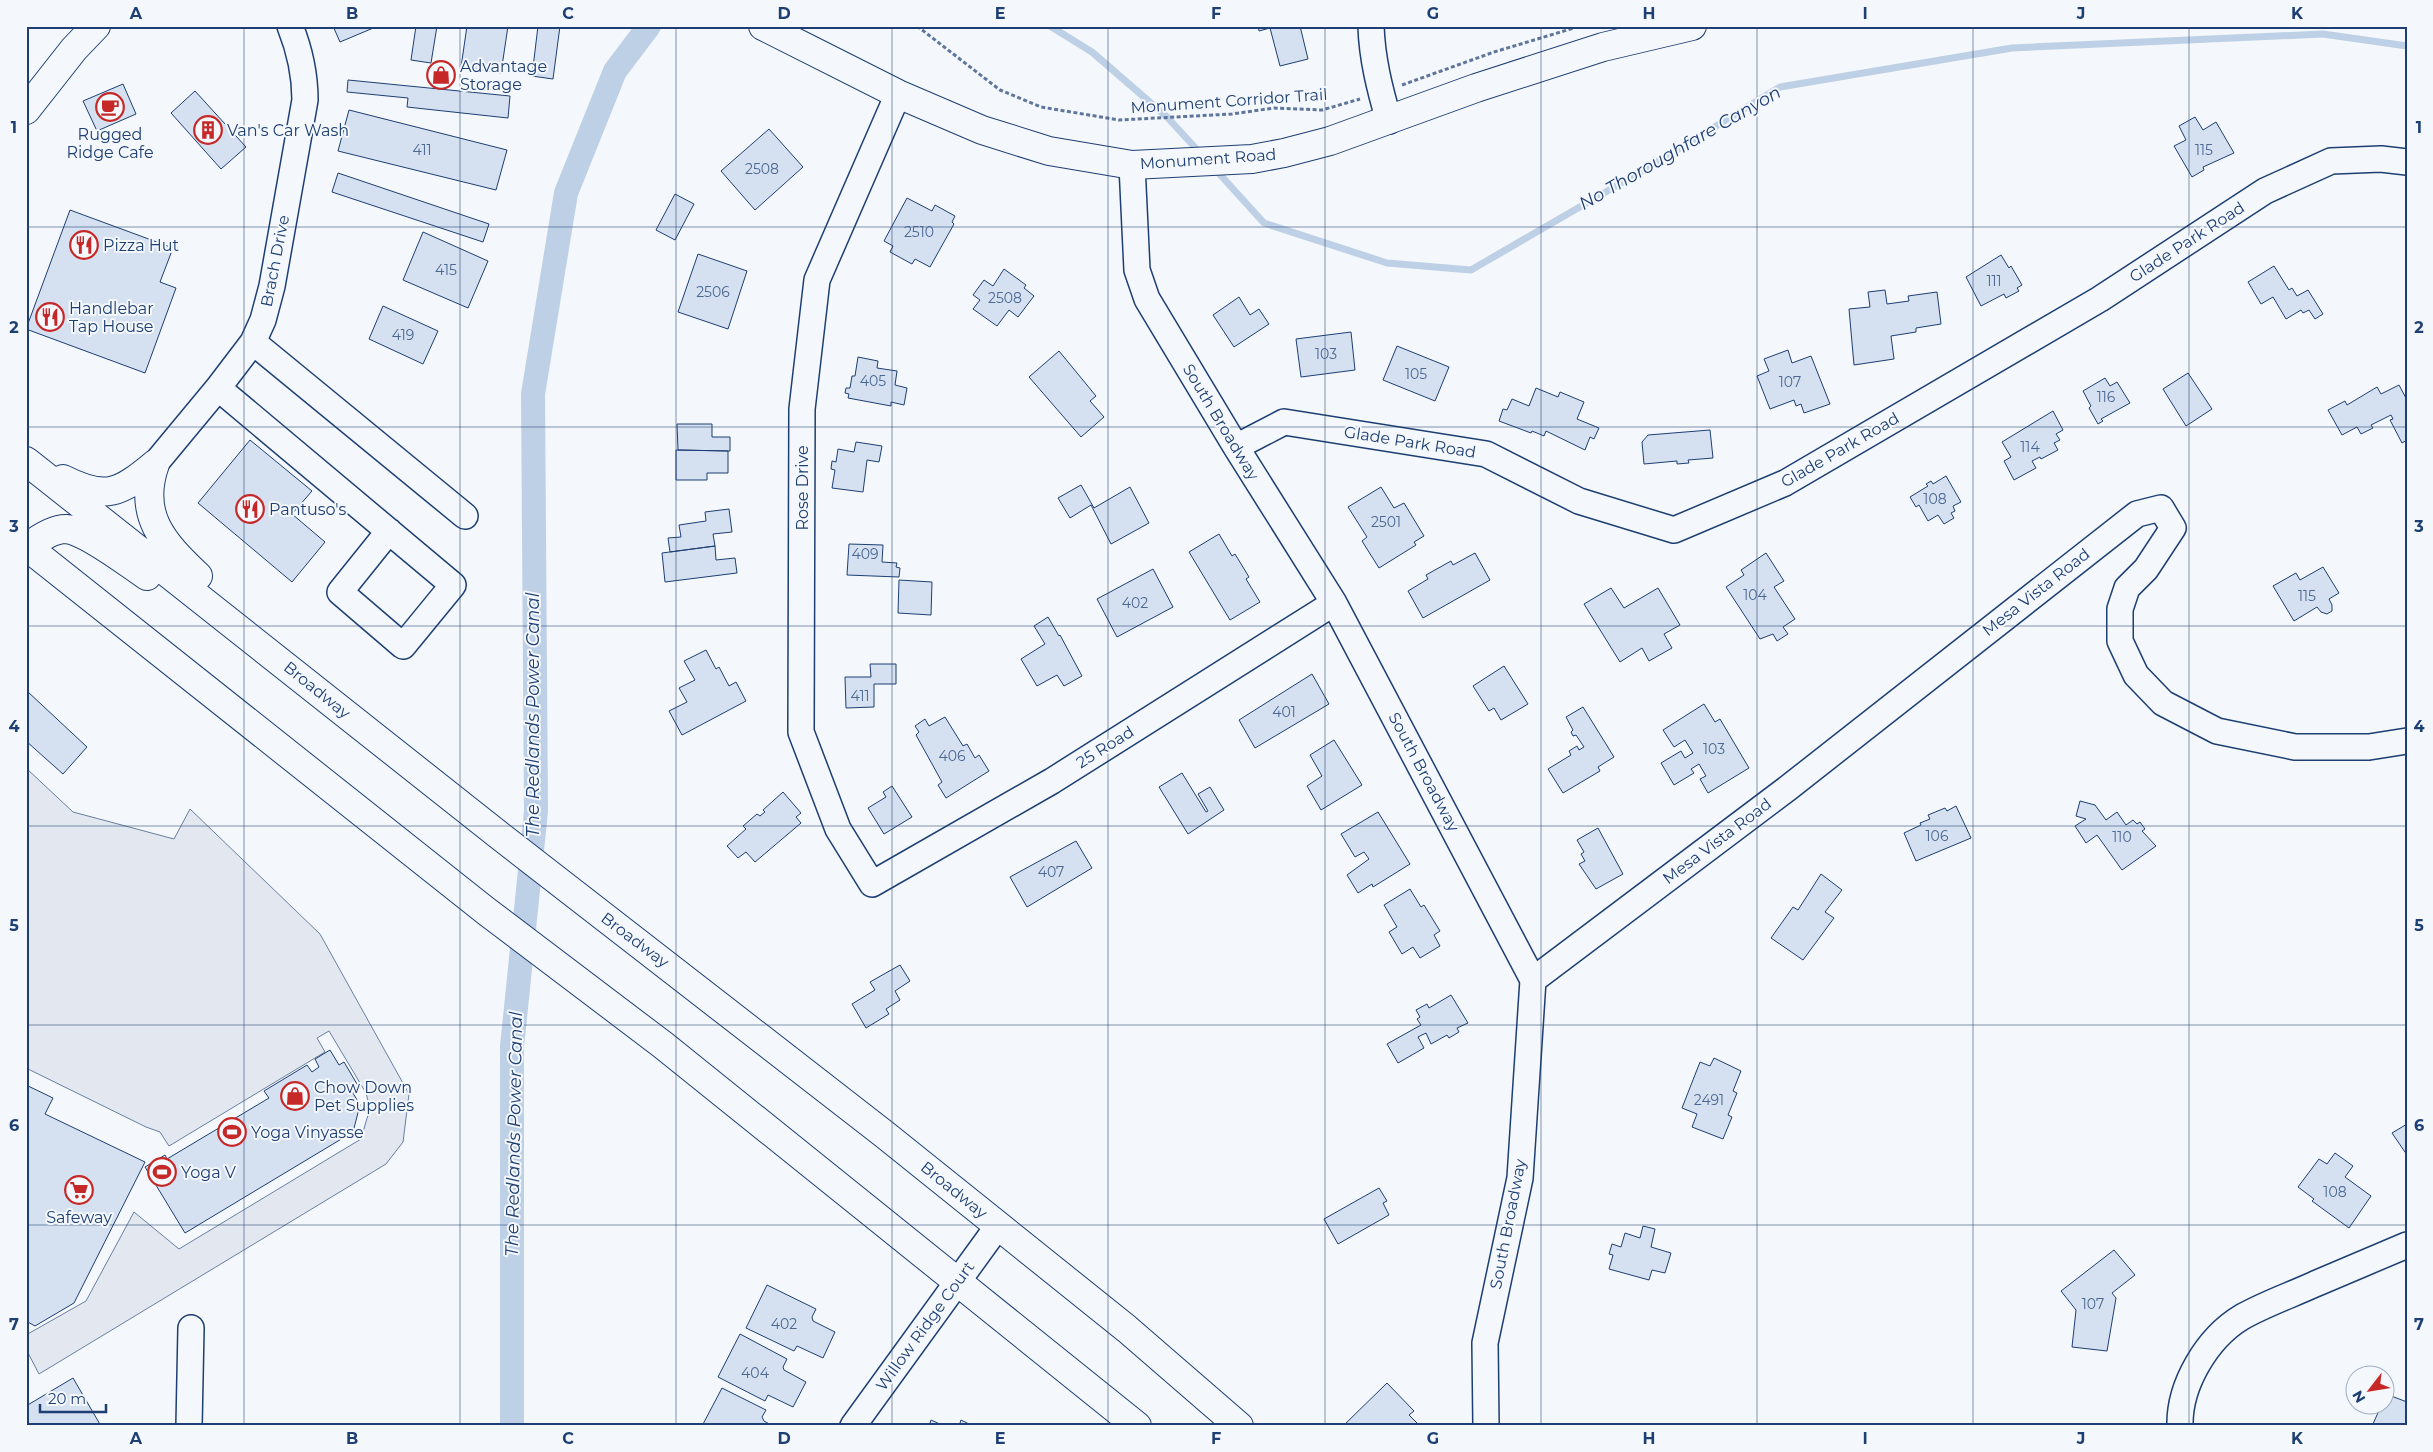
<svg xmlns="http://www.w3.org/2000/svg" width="2433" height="1452" font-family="Montserrat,sans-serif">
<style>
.parking{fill:#e3e8f0;stroke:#687fa3}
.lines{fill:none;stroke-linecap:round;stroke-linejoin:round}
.stream{stroke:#bed0e5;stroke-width:7}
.canal{stroke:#bed0e5;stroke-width:24}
.building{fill:#d5e0f0;stroke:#1d3f73}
.minor-casing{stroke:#1d3f73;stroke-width:28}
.major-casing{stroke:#1d3f73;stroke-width:30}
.path{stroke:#5e769c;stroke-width:3;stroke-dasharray:4 2.5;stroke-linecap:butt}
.minor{stroke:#f4f7fb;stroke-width:25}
.major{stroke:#f4f7fb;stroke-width:28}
.grid{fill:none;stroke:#1d3f73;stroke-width:1;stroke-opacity:0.55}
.labels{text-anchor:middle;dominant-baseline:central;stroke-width:4;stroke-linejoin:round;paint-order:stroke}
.number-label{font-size:14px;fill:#4b6792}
.poi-label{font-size:16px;fill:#1d3f73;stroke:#f4f7fb;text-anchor:start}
.street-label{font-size:16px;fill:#1d3f73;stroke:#f4f7fb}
.water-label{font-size:18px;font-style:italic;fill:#1d3f73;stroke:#f4f7fb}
.neatline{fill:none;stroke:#1d3f73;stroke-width:2}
.grid-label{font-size:16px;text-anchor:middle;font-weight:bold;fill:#1d3f73}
</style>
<rect width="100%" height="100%" fill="#f4f7fb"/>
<!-- parking -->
<path class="parking" d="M26,768l47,44 101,27 16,-30 130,125 89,160 -6,48 -17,22 -347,210 -13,-25v-14l60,-34 48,-89 45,37 182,-110 9,-31 -4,-15 -37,-62 -12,7 8,14 -156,94 -9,-14 -14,-5 -120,-59z"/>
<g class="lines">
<!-- stream -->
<path class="stream" d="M1050,26l42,26 75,65 34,37
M1215,169l49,54 123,40 84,7 183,-106 126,-77 232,-39 311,-14 84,12"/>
<!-- canal -->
<path class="canal" d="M512,1426v-379l24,-236 -3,-417 33,-201 49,-122 34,-45"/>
</g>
<!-- building -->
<path class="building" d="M333,26h45l-38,16z
M416,26h21l-6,37 -20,-3z
M467,26h41l-7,47 -40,-6z
M538,26h22l-7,53 -21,-3z
M1258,26h42l8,33 -28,7 -10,-38 -11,3z
M348,80l162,16 -2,22 -101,-11 1,-9 -61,-6z
M123,84l13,30 -39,17 -14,-30z
M195,91l51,56 -25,22 -50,-56z
M349,110l158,40 -11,40 -158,-39z
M2195,117l8,13 13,-8 18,31 -31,14 1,3 -12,7 -18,-31 12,-6 -7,-14z
M769,129l34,38 -48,43 -34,-39z
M338,173l151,51 -6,18 -151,-50z
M675,194l19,10 -19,36 -19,-10z
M907,198l25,13 3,-6 20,11 -3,6 2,2 -24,43 -15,-8 -3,5 -22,-12 3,-6 -9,-5z
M70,210l103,38 -13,34 16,6 -31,85 -119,-44z
M423,232l65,29 -20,47 -65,-28z
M698,254l49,17 -19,58 -50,-17z
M2001,255l8,13 2,-2 11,19 -5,3 2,3 -13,7 -2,-4 -23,12 -15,-29z
M2274,266l15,24 3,-2 5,8 11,-6 15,24 -8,5 -6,-9 -6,3 -2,-3 -15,9 -13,-22 -12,7 -13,-22z
M1004,269l22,16 -2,3 10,8 -16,21 -9,-7 -12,16 -24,-17 7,-9 -7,-5 11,-15 9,6z
M1885,290l2,14 22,-3 -1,-5 29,-4 4,32 -25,4v4l-25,4 3,23 -40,6 -5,-56 21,-2 -2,-15z
M1239,297l11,18 9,-6 10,15 -35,23 -21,-32z
M383,306l55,25 -15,33 -54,-25z
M1351,332l4,38 -54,7 -5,-38z
M1397,346l52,21 -14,34 -52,-21z
M1788,350l4,13 19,-7 19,48 -26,9 -3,-9 -5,2 -2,-6 -24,9 -13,-33 12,-5 -5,-12z
M1059,351l37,45 -6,5 14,16 -23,20 -52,-60z
M858,357l20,4 -1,7 20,3 -2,14 12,3 -3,17 -13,-3v4l-43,-8 1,-4 -4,-1 1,-5h4l2,-12h3z
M2188,373l24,36 -26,17 -23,-37z
M2105,378l5,8 7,-4 13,21 -29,16 2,2 -5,3 -9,-16 2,-2 -8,-15z
M2399,385l8,15v40l-5,3 -12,-23 3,-1 -2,-4 -20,10 2,3 -12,6 -4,-7 -15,8 -14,-25 17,-9 2,4 30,-18 4,7z
M1536,388l22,9 2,-5 24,10 -7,17 22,9 -5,11 -4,-2 -5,13 -39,-19 -2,5 -12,-5 -1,2 -32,-12 4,-12 4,1 5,-11 17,7z
M2053,411l10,19 -7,4 4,6 -6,3 4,7 -17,9 -1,-2 -8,4 4,7 -22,12 -10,-19 7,-4 -9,-15z
M677,424h35v13h18v14l-52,-1z
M1710,430l3,28 -25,2 1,3 -12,1v-3l-33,3 -2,-22 6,-7z
M250,440l62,51 -20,23 33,28 -33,40 -94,-79z
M856,442l26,4 -3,16 -12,-2 -4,32 -31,-4 3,-18 -4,-1 1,-8 4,1 2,-13 16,3z
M676,450l52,1v22h-21v7h-31z
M1946,476l15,26 -8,4 2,5 -4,2 3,5 -10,6 -6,-9 -10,6 -9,-16 -3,2 -6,-10 18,-11 -2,-2 5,-3 2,3z
M1081,485l13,23 36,-21 19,36 -38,21 -20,-39 -21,13 -12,-20z
M1381,487l13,21 10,-5 20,33 -10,6 2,3 -37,23 -17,-27 5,-4 -19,-30z
M729,509l3,23 -19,2 2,12 -45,6 -2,-14 13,-1 -2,-12 27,-4 -1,-9z
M1219,534l13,22 3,-2 14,23 -3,2 14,23 -30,18 -41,-68z
M849,544l34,1 -1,17 15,1 -1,4 4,1 -1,9 -52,-2z
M715,546l1,14 19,-2 2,15 -72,9 -3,-29z
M1475,553l15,27 -67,38 -15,-27 20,-12 -2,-4 25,-14 2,4z
M1766,553l18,28 -10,6 21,32 -12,8 5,7 -11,7 -4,-7 -13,5 -34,-52 18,-12 -3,-5z
M2323,567l16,26 -10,6 3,6v6l-5,3 -6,-2 -4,-5 -23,14 -21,-35 23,-13 4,7z
M1153,569l20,38 -56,30 -20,-38z
M899,580l33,2 -1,33 -33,-2z
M1611,588l13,20 34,-20 22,37 -16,9 8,14 -23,13 -7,-13 -22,14 -36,-58z
M1048,617l11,19 1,-1 22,41 -18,10 -7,-11 -20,11 -16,-27 24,-15 -11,-18z
M706,650l10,19 3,-2 10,19 7,-4 10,19 -64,34 -13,-24 18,-9 -8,-14 16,-8 -11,-19z
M870,664h26v20h-22v23l-28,1 -1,-31h26z
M1504,666l24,38 -27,16 -7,-12 -5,3 -16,-25z
M1312,674l17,30 -74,44 -16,-28z
M27,691l60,56 -24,27 -37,-33z
M1704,704l11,18 5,-3 29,49 -41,25 -8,-14 6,-3 -7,-12 -8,5 3,4 -20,12 -13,-22 20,-12 4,7 8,-5 -8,-13 -11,7 -11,-17z
M1583,707l31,50 -16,10 2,4 -37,22 -15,-24 23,-14 -2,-4 8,-5 2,4 5,-3 -8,-12 -3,1 -2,-4 2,-2 -7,-13z
M945,717l18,29 4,-2 8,14 4,-3 10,16 -43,27 -8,-13 4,-3 -26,-47 3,-3 -4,-6 10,-7 4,7z
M1334,740l28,45 -41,25 -14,-24 15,-10 -12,-21z
M1182,773l24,39 2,-1 -10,-17 12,-7 14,23 -36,24 -29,-47z
M892,786l20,31 -28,17 -16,-26 18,-11 -3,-5z
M783,792l18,21 -5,4 5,6 -46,39 -9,-10 -8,6 -11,-12 19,-17 -3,-3 14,-12 3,2 5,-4 -2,-2z
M2080,801l15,4 11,15 11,-8 9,13 7,-5 4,4 3,-2 5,7 -3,2 14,15 -34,24 -25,-35 -11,8 -11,-17 11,-7 -10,-3z
M1956,806l15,32 -55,23 -12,-28 17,-8 -1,-2 10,-4 -2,-4 17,-7 2,3z
M1378,812l32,52 -37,23 -1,-3 -14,9 -11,-18 22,-16 -5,-7 -9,5 -14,-23z
M1598,828l25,46 -27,15 -17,-25 6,-3 -4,-7 3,-2 -7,-12z
M1076,841l16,27 -65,39 -17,-30z
M1821,874l21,16 -17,22 9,6 -31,42 -32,-22 22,-31 5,3z
M1410,889l11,18 3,-2 16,26 -6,4 6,11 -20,12 -7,-11 -11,7 -13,-22 8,-5 -13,-22z
M900,965l10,16 -15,10 5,9 -14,9 3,5 -23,14 -14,-24 23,-14 -5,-8z
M1451,995l17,28 -11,5 2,4 -10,6 -2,-3 -16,9 -5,-11 -8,4 6,11 -26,15 -11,-19 34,-19 -4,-6 3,-2 -4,-7 11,-6 2,4z
M330,1050l9,15 5,-3 16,27 -7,4 7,12 -7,27 -168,101 -40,-66 20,-12 2,4 102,-61 -5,-7 43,-26 5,7 7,-5 -4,-8z
M1714,1058l27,13 -8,20 4,2 -9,22 4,2 -9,22 -31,-12 5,-13 -15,-6 18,-46 10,4z
M26,1085l27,13 -8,16 100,48 -71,141 -39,23 -9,-5z
M2407,1124v31l-15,-22z
M2335,1153l18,13 -8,11 26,19 -22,32 -37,-27 2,-2 -16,-12 21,-28 8,5z
M1379,1188l8,13 -4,2 6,12 -51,29 -14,-25z
M1643,1226l12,3 -4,18 20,6 -6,20 -13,-3 -3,10 -40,-11 4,-14 -4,-1 3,-10 9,3 4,-14 15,5z
M2114,1250l21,25 -23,18 4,5 -9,53 -35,-4 4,-37 -15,-19z
M767,1285l49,24 -4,8 1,4 22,11 -12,26 -26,-12 -3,5 -48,-23z
M740,1334l47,25 -4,8 1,3 22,12 -13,25 -25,-12 -3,6 -47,-24z
M73,1378l28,48h-75v-20z
M1387,1383l27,28 -5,4 11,11h-77z
M722,1388l44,22 -4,7 2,4 9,5h-71z
M2386,1394l21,8v24h-35l10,-22h4z
M931,1420l13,6h-15z
M961,1420l12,6h-14z"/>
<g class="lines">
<defs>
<path id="minor" d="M1371,26c1,33 9,64 18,95
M898,94l-81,186 -15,129 -1,323 37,97 34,55 180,-103 282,-178
M1132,165l5,105 10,29 89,148 98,156 199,377 -13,198 -35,165 1,83
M253,342l212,174
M218,388l235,197 -50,61 -63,-54 49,-61
M1236,447l48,-25 202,32 93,47 95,29 111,-47 315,-184 165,-108 66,-30 50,-2 26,3
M155,464l63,-76 35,-46 10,-22 9,-34 33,-186c0,-27 -5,-49 -15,-74
M1533,980l255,-192 349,-274 24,-6 12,20 -27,41 -19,19 -7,21v32l16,34 27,28 54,28 78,16h74l38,-6
M189,1426l2,-98
M853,1426l145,-200
M2180,1426c-1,-41 27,-88 62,-109 23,-13 49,-22 73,-33 31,-13 61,-26 92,-39"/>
<path id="major" d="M763,26l135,68 84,36 67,21 83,14 120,-6 32,-6 46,-12 146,-53 127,-41 89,-21
M26,110l48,-61 22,-23
M26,461l474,375 384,298 243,195 112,97
M155,464c-18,51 8,79 43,112
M63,479c43,22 57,14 92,-15
M26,546l460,365 177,134 474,381
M28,547c10,-8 24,-18 38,-18 21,2 63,35 81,47"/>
</defs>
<!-- minor casing -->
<use href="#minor" class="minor-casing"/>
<!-- major casing -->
<use href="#major" class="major-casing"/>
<!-- path -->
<path class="path" d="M917,26l83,64 41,17 78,13 113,-6 42,-6 48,2 38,-11
M1402,85l92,-33 80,-24"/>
<!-- minor -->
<use href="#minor" class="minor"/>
<!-- major -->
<use href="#major" class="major"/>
</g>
<!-- grid -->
<path class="grid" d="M244,26v1400M460,26v1400M676,26v1400M892,26v1400M1108,26v1400M1325,26v1400M1541,26v1400M1757,26v1400M1973,26v1400M2189,26v1400M26,227h2381M26,427h2381M26,626h2381M26,826h2381M26,1025h2381M26,1225h2381"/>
<!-- icons -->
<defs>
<symbol id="shop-ring" viewBox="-11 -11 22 22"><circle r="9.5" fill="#f4f7fb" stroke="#c62828" stroke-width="1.5"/><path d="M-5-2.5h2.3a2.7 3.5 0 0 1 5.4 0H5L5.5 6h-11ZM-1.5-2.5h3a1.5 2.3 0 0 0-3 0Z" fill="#c62828"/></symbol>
<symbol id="cafe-ring" viewBox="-11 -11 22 22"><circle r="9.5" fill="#f4f7fb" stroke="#c62828" stroke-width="1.5"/><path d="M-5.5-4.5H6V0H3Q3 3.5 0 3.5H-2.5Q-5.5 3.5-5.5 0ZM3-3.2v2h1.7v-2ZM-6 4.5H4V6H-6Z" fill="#c62828"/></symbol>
<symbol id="building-ring" viewBox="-11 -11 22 22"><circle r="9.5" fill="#f4f7fb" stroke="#c62828" stroke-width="1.5"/><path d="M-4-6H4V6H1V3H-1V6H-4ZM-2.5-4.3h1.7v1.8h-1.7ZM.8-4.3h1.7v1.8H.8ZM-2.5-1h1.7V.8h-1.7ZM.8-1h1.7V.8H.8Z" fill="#c62828"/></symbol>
<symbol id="restaurant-ring" viewBox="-11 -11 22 22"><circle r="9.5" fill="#f4f7fb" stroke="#c62828" stroke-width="1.5"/><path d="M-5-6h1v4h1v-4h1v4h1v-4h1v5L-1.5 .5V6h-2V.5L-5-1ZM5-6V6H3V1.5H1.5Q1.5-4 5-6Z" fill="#c62828"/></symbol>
<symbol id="stadium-ring" viewBox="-11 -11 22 22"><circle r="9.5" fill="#f4f7fb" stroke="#c62828" stroke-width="1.5"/><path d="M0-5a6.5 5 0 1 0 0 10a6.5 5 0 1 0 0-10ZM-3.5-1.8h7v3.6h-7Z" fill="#c62828"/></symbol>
<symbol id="supermarket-ring" viewBox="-11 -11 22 22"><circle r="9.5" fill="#f4f7fb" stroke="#c62828" stroke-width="1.5"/><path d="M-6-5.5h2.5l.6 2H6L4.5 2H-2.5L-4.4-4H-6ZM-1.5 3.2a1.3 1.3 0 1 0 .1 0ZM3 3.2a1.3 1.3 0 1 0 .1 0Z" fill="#c62828"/></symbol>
</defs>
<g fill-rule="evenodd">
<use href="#shop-ring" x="425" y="59" width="32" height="32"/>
<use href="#cafe-ring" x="94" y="91" width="32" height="32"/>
<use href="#building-ring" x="192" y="114" width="32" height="32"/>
<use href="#restaurant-ring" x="68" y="229" width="32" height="32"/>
<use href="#restaurant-ring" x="34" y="301" width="32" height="32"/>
<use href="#restaurant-ring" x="234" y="493" width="32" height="32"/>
<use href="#shop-ring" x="279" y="1080" width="32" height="32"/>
<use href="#stadium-ring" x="216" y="1116" width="32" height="32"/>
<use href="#stadium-ring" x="146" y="1156" width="32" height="32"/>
<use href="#supermarket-ring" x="63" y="1174" width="32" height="32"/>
</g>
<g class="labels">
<!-- number labels -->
<g class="number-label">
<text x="422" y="150">411</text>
<text x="2204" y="150">115</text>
<text x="762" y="169">2508</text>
<text x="919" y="232">2510</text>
<text x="446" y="270">415</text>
<text x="1994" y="281">111</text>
<text x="713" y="292">2506</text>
<text x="1005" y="298">2508</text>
<text x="403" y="335">419</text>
<text x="1326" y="354">103</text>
<text x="1416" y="374">105</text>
<text x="873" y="381">405</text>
<text x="1790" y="382">107</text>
<text x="2106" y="397">116</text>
<text x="2030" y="447">114</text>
<text x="1935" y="499">108</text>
<text x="1386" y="522">2501</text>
<text x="865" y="554">409</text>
<text x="1755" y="595">104</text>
<text x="2307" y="596">115</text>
<text x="1135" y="603">402</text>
<text x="860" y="696">411</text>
<text x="1284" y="712">401</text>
<text x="1714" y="749">103</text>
<text x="952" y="756">406</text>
<text x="1937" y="836">106</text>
<text x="2122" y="837">110</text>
<text x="1051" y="872">407</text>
<text x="1709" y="1100">2491</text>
<text x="2335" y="1192">108</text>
<text x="2093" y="1304">107</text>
<text x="784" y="1324">402</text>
<text x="755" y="1373">404</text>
</g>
<!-- poi labels -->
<g class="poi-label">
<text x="460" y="66">Advantage<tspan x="460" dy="18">Storage</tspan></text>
<text x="227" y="130">Van's Car Wash</text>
<text x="110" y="134" text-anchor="middle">Rugged<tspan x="110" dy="18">Ridge Cafe</tspan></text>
<text x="103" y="245">Pizza Hut</text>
<text x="69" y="308">Handlebar<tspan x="69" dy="18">Tap House</tspan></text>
<text x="269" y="509">Pantuso's</text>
<text x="314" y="1087">Chow Down<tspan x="314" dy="18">Pet Supplies</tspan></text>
<text x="251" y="1132">Yoga Vinyasse</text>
<text x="181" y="1172">Yoga V</text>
<text x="79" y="1217" text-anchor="middle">Safeway</text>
</g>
<!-- street labels -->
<g class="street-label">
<text transform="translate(1229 101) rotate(-4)">Monument Corridor Trail</text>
<text transform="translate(1208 159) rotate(-4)">Monument Road</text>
<text transform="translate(2187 242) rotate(-33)">Glade Park Road</text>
<text transform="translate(275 261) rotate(-79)">Brach Drive</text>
<text transform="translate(1221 422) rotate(59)">South Broadway</text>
<text transform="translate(1410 442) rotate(9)">Glade Park Road</text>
<text transform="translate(1840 450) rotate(-30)">Glade Park Road</text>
<text transform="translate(802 488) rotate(-90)">Rose Drive</text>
<text transform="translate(2036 592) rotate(-38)">Mesa Vista Road</text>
<text transform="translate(317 690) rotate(39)">Broadway</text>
<text transform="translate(1105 747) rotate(-32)">25 Road</text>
<text transform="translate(1424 772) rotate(62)">South Broadway</text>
<text transform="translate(1717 841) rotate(-37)">Mesa Vista Road</text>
<text transform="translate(635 940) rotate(37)">Broadway</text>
<text transform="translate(954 1190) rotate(39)">Broadway</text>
<text transform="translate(1508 1224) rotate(-79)">South Broadway</text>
<text transform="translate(925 1326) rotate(-54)">Willow Ridge Court</text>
</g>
<!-- water labels -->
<g class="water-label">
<text transform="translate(1680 148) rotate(-30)">No Thoroughfare Canyon</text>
<text transform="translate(533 715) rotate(-90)">The Redlands Power Canal</text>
<text transform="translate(514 1134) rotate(-89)">The Redlands Power Canal</text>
</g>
</g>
<!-- border -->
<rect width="2433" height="1452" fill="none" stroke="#f4f7fb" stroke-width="55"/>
<!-- north arrow -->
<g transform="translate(2370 1390) rotate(239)"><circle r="24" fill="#f4f7fb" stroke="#9eadc5"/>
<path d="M0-4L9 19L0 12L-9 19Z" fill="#c62828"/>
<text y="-8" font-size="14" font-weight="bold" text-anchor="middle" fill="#1d3f73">N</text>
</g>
<!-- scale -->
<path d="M40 1404v8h66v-8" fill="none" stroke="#1d3f73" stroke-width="2.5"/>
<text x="48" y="1404" font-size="15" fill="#1d3f73" stroke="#f4f7fb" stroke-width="4" paint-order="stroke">20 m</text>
<rect x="28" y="28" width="2378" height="1396" class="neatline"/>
<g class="grid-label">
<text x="136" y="19">A</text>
<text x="352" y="19">B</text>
<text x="568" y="19">C</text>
<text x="784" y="19">D</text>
<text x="1000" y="19">E</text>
<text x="1216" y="19">F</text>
<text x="1433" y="19">G</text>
<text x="1649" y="19">H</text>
<text x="1865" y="19">I</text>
<text x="2081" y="19">J</text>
<text x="2297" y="19">K</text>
<text x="14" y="133">1</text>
<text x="2419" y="133">1</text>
<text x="14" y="333">2</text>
<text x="2419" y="333">2</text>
<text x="14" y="532">3</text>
<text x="2419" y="532">3</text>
<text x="14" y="732">4</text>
<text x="2419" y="732">4</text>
<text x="14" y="931">5</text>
<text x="2419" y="931">5</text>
<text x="14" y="1131">6</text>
<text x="2419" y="1131">6</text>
<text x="14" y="1330">7</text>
<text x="2419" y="1330">7</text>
<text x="136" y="1444">A</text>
<text x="352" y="1444">B</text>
<text x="568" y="1444">C</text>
<text x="784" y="1444">D</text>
<text x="1000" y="1444">E</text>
<text x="1216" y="1444">F</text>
<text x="1433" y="1444">G</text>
<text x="1649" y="1444">H</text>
<text x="1865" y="1444">I</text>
<text x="2081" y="1444">J</text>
<text x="2297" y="1444">K</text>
</g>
</svg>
